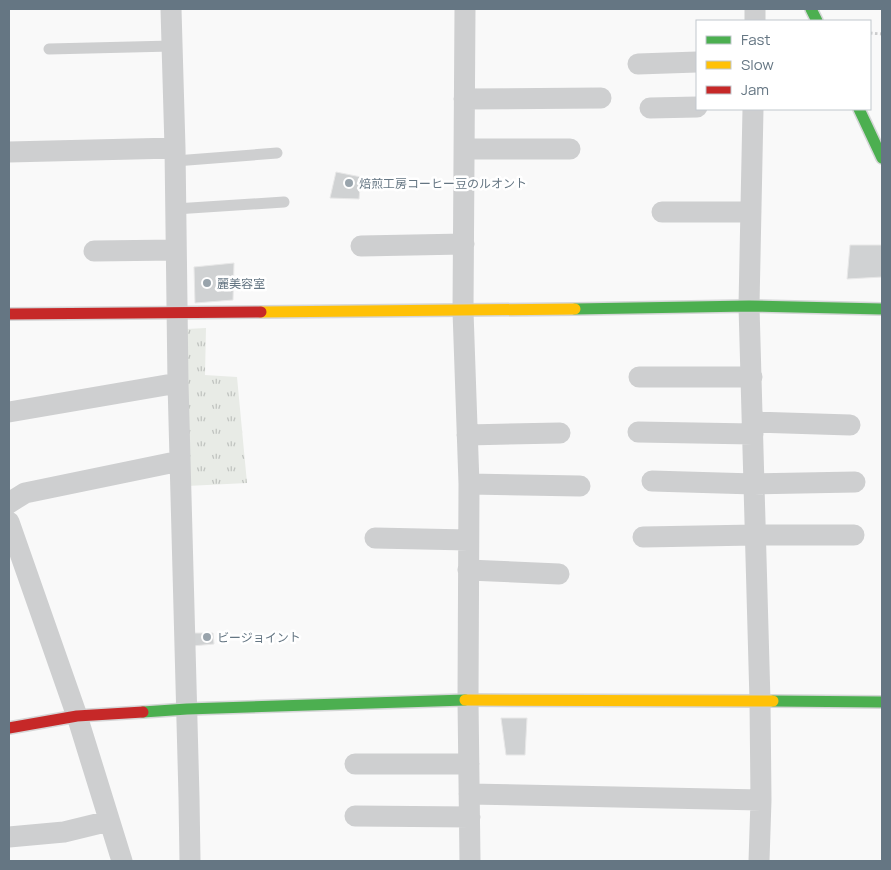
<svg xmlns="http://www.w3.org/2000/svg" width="891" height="870" font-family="Manrope,'Noto Sans JP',sans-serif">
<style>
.grass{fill:url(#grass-tufts)}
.building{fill:#d0d2d3;stroke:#e8e8e8}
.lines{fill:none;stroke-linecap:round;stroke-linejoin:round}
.fast-casing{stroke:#d5d6d7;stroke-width:14}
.slow-casing{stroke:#d5d6d7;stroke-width:14}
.jam-casing{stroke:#d5d6d7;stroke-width:14}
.path{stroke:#cbcccd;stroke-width:3;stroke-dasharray:2.5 2.5;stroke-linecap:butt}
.lane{stroke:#cecfd0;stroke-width:11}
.street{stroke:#cecfd0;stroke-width:21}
.fast{stroke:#4caf50;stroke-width:11}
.slow{stroke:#ffc107;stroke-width:11}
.jam{stroke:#c62828;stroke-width:11}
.poi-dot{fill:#99a4ac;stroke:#fff;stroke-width:2}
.labels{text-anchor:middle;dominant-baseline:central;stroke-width:5;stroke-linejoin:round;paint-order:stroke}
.poi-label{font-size:12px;fill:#657683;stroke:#fff;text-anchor:start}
</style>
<defs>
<pattern id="grass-tufts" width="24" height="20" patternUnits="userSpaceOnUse" patternTransform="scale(1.25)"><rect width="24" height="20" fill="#e8ebe6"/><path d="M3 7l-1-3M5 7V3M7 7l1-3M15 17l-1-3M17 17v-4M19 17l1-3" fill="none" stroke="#c0c3c0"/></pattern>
</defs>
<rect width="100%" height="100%" fill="#f9f9f9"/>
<!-- grass -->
<path class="grass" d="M206,328l-1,47 32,2 10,106 -60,3 -1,-157z"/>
<!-- building -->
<path class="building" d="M336,172l25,5 -2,22 -29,-1z
M850,245h32v32l-35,2z
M234,263l-1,37 -38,3 -1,-36z
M194,633h19l1,11 -22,2z
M501,718h26l-2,37h-19z"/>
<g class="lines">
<defs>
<path id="fast" d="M811,9l6,12
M859,109l23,49
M575,309l174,-3 133,3
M773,701l109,1
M143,712l44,-3 278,-9"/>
<path id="slow" d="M261,312l314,-3
M465,700l308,1"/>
<path id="jam" d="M9,314l252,-2
M9,728l68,-12 66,-4"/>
</defs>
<!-- fast casing -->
<use href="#fast" class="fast-casing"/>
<!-- slow casing -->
<use href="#slow" class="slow-casing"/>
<!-- jam casing -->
<use href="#jam" class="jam-casing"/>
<!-- path -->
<path class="path" d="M870,33l12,1"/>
<!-- lane -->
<path class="lane" d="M49,49l123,-3
M175,161l102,-8
M175,209l109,-7"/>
<!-- street -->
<path class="street" d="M171,9l4,139 3,235 11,414 1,64
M465,9l-2,302 6,173 -1,216 2,161
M755,21v-12
M638,64l59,-2
M464,99l137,-1
M650,108l47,-1
M753,109l-4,197 11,395 1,99 -2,61
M464,149h106
M9,152l166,-4
M662,212h89
M361,246l103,-2
M94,251l82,-1
M639,377h113
M9,412l169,-29
M753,422l97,3
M638,432l115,2
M467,435l93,-2
M652,481l102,3 101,-2
M469,484l111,2
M9,503l16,-10 155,-32
M9,522l68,194 45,145
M643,537l112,-2h99
M375,538l93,2
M468,570l91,4
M355,764h114
M469,794l292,6
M355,816l115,1
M9,837l55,-5 45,-11"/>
<!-- fast -->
<use href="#fast" class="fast"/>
<!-- slow -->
<use href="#slow" class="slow"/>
<!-- jam -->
<use href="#jam" class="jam"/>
</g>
<!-- markers -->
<g class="poi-dot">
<circle cx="349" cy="183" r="5"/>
<circle cx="207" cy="283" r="5"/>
<circle cx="207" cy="637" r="5"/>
</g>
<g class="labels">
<!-- poi labels -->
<g class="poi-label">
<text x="359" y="183">焙煎工房コーヒー豆のルオント</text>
<text x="217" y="283">麗美容室</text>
<text x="217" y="637">ビージョイント</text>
</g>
</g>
<!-- border -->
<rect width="891" height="870" fill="none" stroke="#657683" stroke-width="20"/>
<!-- legend -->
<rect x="696" y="20" width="175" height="90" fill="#ffffff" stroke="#c1c8cd"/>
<rect x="706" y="36" width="25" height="8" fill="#4caf50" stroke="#c1c8cd"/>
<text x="741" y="45" font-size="15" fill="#657683">Fast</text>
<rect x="706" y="61" width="25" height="8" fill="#ffc107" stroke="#c1c8cd"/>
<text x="741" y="70" font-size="15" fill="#657683">Slow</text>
<rect x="706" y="86" width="25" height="8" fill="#c62828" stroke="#c1c8cd"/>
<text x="741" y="95" font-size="15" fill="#657683">Jam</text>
</svg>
